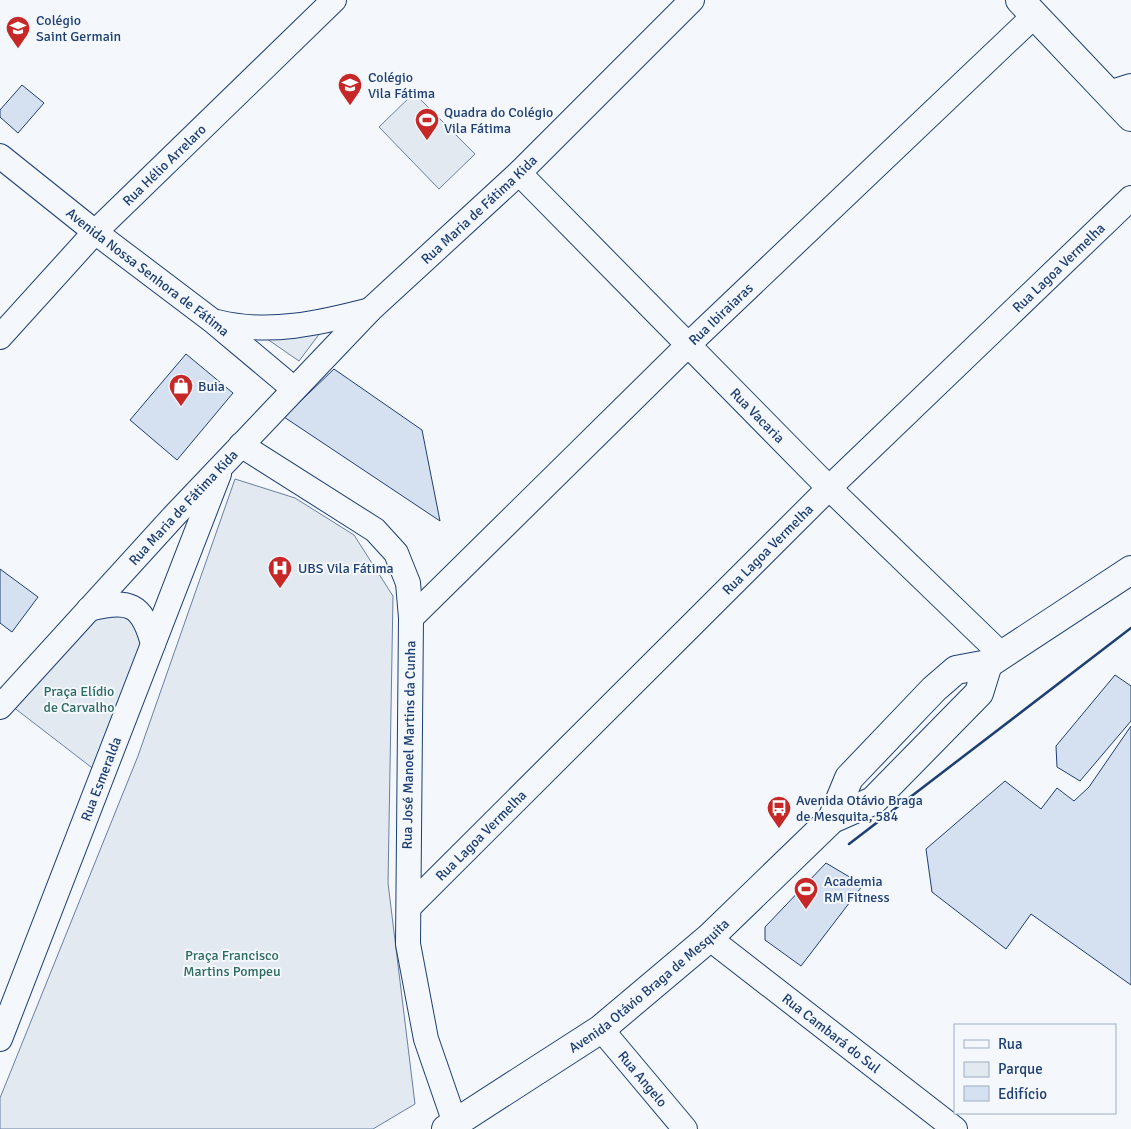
<svg xmlns="http://www.w3.org/2000/svg" width="1131" height="1129" font-family="Signika,sans-serif">
<style>
.green{fill:#e3e9f0;stroke:#687fa3}
.building{fill:#d5e0f0;stroke:#1d3f73}
.lines{fill:none;stroke-linecap:round;stroke-linejoin:round}
.minor-casing{stroke:#1d3f73;stroke-width:26}
.tertiary-casing{stroke:#1d3f73;stroke-width:30}
.secondary-casing{stroke:#1d3f73;stroke-width:30}
.minor{stroke:#f4f7fb;stroke-width:24}
.tertiary{stroke:#f4f7fb;stroke-width:28}
.secondary{stroke:#f4f7fb;stroke-width:28}
.wall{stroke:#1d3f73;stroke-width:2.5}
.labels{text-anchor:middle;dominant-baseline:central;stroke-width:4;stroke-linejoin:round;paint-order:stroke}
.poi-label{font-size:14px;fill:#1d3f73;stroke:#f4f7fb;text-anchor:start}
.street-label{font-size:14px;fill:#1d3f73;stroke:#f4f7fb}
.park-label{font-size:14px;fill:#2c6c60;stroke:#f4f7fb}
</style>
<rect width="100%" height="100%" fill="#f4f7fb"/>
<!-- green -->
<path class="green" d="M414,93l61,61 -36,35 -60,-62z
M257,332l63,1 -21,28z
M235,479l60,19 59,37 39,61 -5,287 27,221 -42,25h-373v-31l138,-342z
M110,607h14l23,36 -47,131 -92,-71z"/>
<!-- building -->
<path class="building" d="M22,85l22,18 -26,30 -18,-16v-7z
M186,354l47,39 -56,67 -47,-40z
M334,369l88,61 18,91 -156,-104z
M0,569l38,28 -26,35 -12,-9z
M1115,675l16,11v35l-51,60 -23,-14 -1,-21z
M1131,726v259l-100,-71 -25,35 -74,-57 -6,-43 79,-68 36,28 16,-21 17,13 15,-14z
M826,863l37,22 -62,81 -36,-26v-13z"/>
<g class="lines">
<defs>
<g id="minor">
<path d="M1109,93l22,-7"/>
<path id="s1" d="M0,156l95,76 119,90 80,67"/>
<path id="s2" d="M519,173l310,315 172,166"/>
<path d="M217,322c52,13 103,1 153,-12"/>
<path id="s3" d="M0,337l95,-105 239,-232"/>
<path d="M241,445l134,85 21,23 12,30 3,35 -3,326 18,95 29,84"/>
<path d="M89,609c40,-10 53,-6 64,35"/>
<path id="s4" d="M411,618l277,-273 347,-330"/>
<path id="s5" d="M0,707l174,-191 196,-206 149,-137 173,-173"/>
<path id="s6" d="M410,906l419,-418 302,-290"/>
<path id="s7" d="M709,938l246,191"/>
<path id="s8" d="M601,1029l84,100"/>
<path id="s9" d="M0,1039l219,-565"/>
</g>
<path id="tertiary" d="M1020,0l111,117"/>
<g id="secondary">
<path d="M832,819l17,-41 85,-89 22,-19 32,-6 143,-94"/>
<path id="s10" d="M446,1129l155,-100 108,-91 123,-119 41,-18 106,-108 9,-29"/>
</g>
</defs>
<!-- minor casing -->
<use href="#minor" class="minor-casing"/>
<!-- tertiary casing -->
<use href="#tertiary" class="tertiary-casing"/>
<!-- secondary casing -->
<use href="#secondary" class="secondary-casing"/>
<!-- minor -->
<use href="#minor" class="minor"/>
<!-- tertiary -->
<use href="#tertiary" class="tertiary"/>
<!-- secondary -->
<use href="#secondary" class="secondary"/>
<!-- wall -->
<path class="wall" d="M849,844l282,-216"/>
</g>
<!-- icons -->
<defs>
<symbol id="school-pin" viewBox="-11 -11 22 30"><path d="M0 17L-7.5 6A9.5 9.5 0 1 1 7.5 6Z" fill="#c62828" stroke="#f4f7fb"/><path d="M0-5L7-2L0 1L-7-2ZM-4 1L0 2.5L4 1V4Q0 6-4 4Z" fill="#fff"/></symbol>
<symbol id="stadium-pin" viewBox="-11 -11 22 30"><path d="M0 17L-7.5 6A9.5 9.5 0 1 1 7.5 6Z" fill="#c62828" stroke="#f4f7fb"/><path d="M0-5a6.5 5 0 1 0 0 10a6.5 5 0 1 0 0-10ZM-3.5-1.8h7v3.6h-7Z" fill="#fff"/></symbol>
<symbol id="shop-pin" viewBox="-11 -11 22 30"><path d="M0 17L-7.5 6A9.5 9.5 0 1 1 7.5 6Z" fill="#c62828" stroke="#f4f7fb"/><path d="M-5-2.5h2.3a2.7 3.5 0 0 1 5.4 0H5L5.5 6h-11ZM-1.5-2.5h3a1.5 2.3 0 0 0-3 0Z" fill="#fff"/></symbol>
<symbol id="hospital-pin" viewBox="-11 -11 22 30"><path d="M0 17L-7.5 6A9.5 9.5 0 1 1 7.5 6Z" fill="#c62828" stroke="#f4f7fb"/><path d="M-5-5h3v3.5h4V-5h3V5h-3V1.5h-4V5h-3Z" fill="#fff"/></symbol>
<symbol id="bus-pin" viewBox="-11 -11 22 30"><path d="M0 17L-7.5 6A9.5 9.5 0 1 1 7.5 6Z" fill="#c62828" stroke="#f4f7fb"/><path d="M-5-6H5V4H4V6H2V4H-2V6H-4V4H-5ZM-3.5-4V0h7V-4ZM-3.5 1.2v1.5H-2V1.2ZM2 1.2v1.5H3.5V1.2Z" fill="#fff"/></symbol>
</defs>
<g fill-rule="evenodd">
<use href="#school-pin" x="4" y="14" width="28" height="38"/>
<use href="#school-pin" x="336" y="71" width="28" height="38"/>
<use href="#stadium-pin" x="413" y="106" width="28" height="38"/>
<use href="#shop-pin" x="167" y="372" width="28" height="38"/>
<use href="#hospital-pin" x="266" y="554" width="28" height="38"/>
<use href="#bus-pin" x="765" y="794" width="28" height="38"/>
<use href="#stadium-pin" x="792" y="875" width="28" height="38"/>
</g>
<g class="labels">
<!-- poi labels -->
<g class="poi-label">
<text x="36" y="20">Colégio<tspan x="36" dy="16">Saint Germain</tspan></text>
<text x="368" y="77">Colégio<tspan x="368" dy="16">Vila Fátima</tspan></text>
<text x="444" y="112">Quadra do Colégio<tspan x="444" dy="16">Vila Fátima</tspan></text>
<text x="198" y="386">Buia</text>
<text x="298" y="568">UBS Vila Fátima</text>
<text x="796" y="800">Avenida Otávio Braga<tspan x="796" dy="16">de Mesquita, 584</tspan></text>
<text x="824" y="881">Academia<tspan x="824" dy="16">RM Fitness</tspan></text>
</g>
<!-- street labels -->
<g class="street-label">
<text stroke="none"><textPath href="#s3" startOffset="238">Rua Hélio Arrelaro</textPath></text>
<text stroke="none"><textPath href="#s5" startOffset="691">Rua Maria de Fátima Kida</textPath></text>
<text stroke="none"><textPath href="#s6" startOffset="910">Rua Lagoa Vermelha</textPath></text>
<text stroke="none"><textPath href="#s1" startOffset="188">Avenida Nossa Senhora de Fátima</textPath></text>
<text stroke="none"><textPath href="#s4" startOffset="434">Rua Ibiraiaras</textPath></text>
<text stroke="none"><textPath href="#s2" startOffset="340">Rua Vacaria</textPath></text>
<text stroke="none"><textPath href="#s5" startOffset="271">Rua Maria de Fátima Kida</textPath></text>
<text stroke="none"><textPath href="#s6" startOffset="505">Rua Lagoa Vermelha</textPath></text>
<text transform="translate(409 745) rotate(-89)">Rua José Manoel Martins da Cunha</text>
<text stroke="none"><textPath href="#s9" startOffset="279">Rua Esmeralda</textPath></text>
<text stroke="none"><textPath href="#s6" startOffset="100">Rua Lagoa Vermelha</textPath></text>
<text stroke="none"><textPath href="#s10" startOffset="249">Avenida Otávio Braga de Mesquita</textPath></text>
<text stroke="none"><textPath href="#s7" startOffset="155">Rua Cambará do Sul</textPath></text>
<text stroke="none"><textPath href="#s8" startOffset="65">Rua Angelo</textPath></text>
</g>
<!-- park labels -->
<g class="park-label">
<text x="79" y="691">Praça Elídio<tspan x="79" dy="16">de Carvalho</tspan></text>
<text x="232" y="955">Praça Francisco<tspan x="232" dy="16">Martins Pompeu</tspan></text>
</g>
</g>
<!-- legend -->
<rect x="954" y="1024" width="162" height="90" fill="#f4f7fb" stroke="#9eadc5"/>
<rect x="964" y="1040" width="25" height="8" fill="#f4f7fb" stroke="#9eadc5"/>
<text x="998" y="1049" font-size="15" fill="#1d3f73">Rua</text>
<rect x="964" y="1062" width="25" height="15" fill="#e3e9f0" stroke="#9eadc5"/>
<text x="998" y="1074" font-size="15" fill="#1d3f73">Parque</text>
<rect x="964" y="1086" width="25" height="15" fill="#d5e0f0" stroke="#9eadc5"/>
<text x="998" y="1099" font-size="15" fill="#1d3f73">Edifício</text>
</svg>
